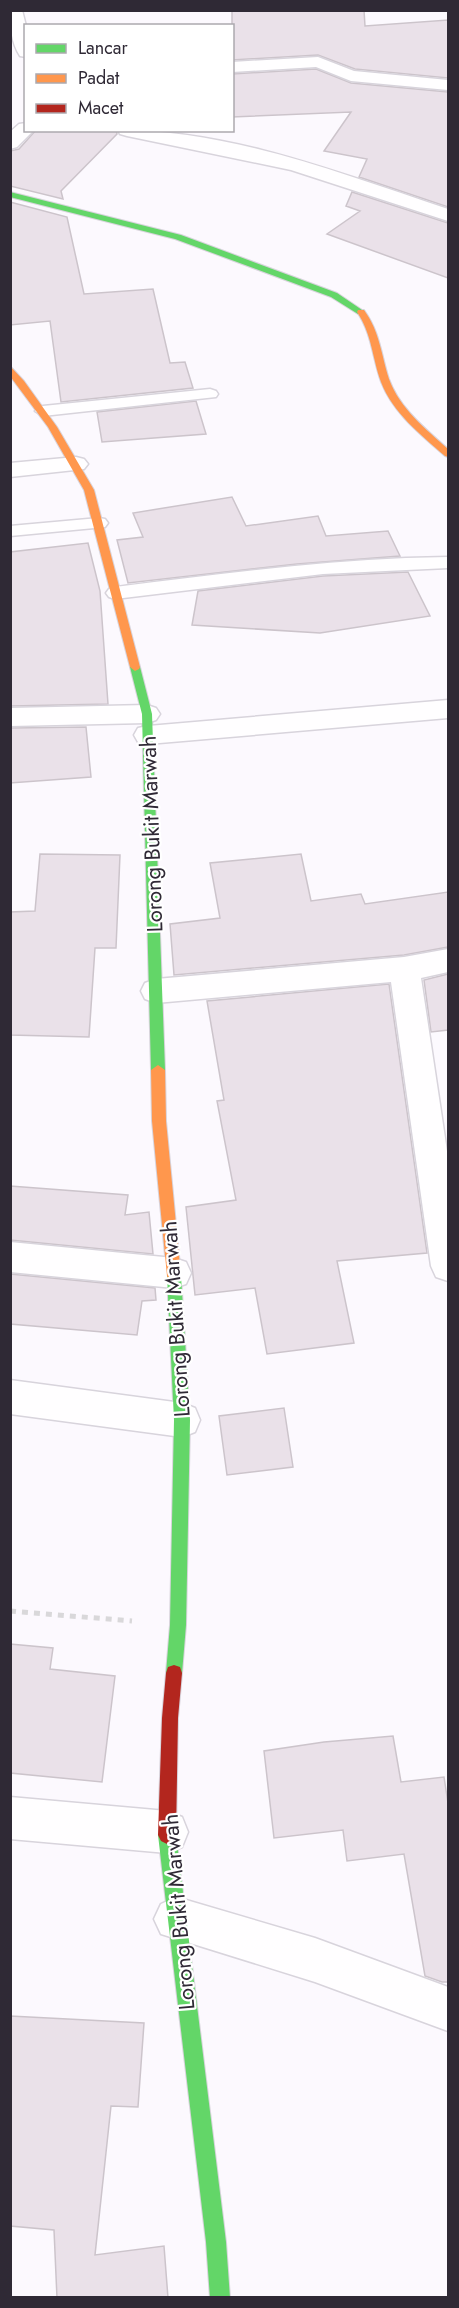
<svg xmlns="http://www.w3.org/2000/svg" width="459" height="2308" font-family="Jost,sans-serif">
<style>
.building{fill:#eae1e9;stroke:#ccc4cb;stroke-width:1.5}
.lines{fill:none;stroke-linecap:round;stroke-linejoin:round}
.lane-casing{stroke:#d8d4dc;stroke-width:3}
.street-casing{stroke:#d8d4dc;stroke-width:3}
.fast-casing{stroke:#d8d4dc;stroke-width:2}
.slow-casing{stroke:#d8d4dc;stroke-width:2}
.jam-casing{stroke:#d8d4dc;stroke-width:2}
.path{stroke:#d9d8da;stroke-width:5;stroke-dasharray:6 6;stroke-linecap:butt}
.lane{fill:#fffeff;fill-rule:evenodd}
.street{fill:#fffeff;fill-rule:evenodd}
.fast{fill:#63d668;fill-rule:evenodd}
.slow{fill:#ff974d;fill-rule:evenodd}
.jam{fill:#b3261e;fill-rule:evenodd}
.labels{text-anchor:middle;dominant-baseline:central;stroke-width:4.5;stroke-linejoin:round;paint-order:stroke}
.street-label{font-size:22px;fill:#2f2935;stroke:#fff}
</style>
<rect width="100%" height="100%" fill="#fcf9fe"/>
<!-- building -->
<path class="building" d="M232,10h132l1,16 83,-6v58l-93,-9 -37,-14 -86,5z
M316,69l35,14 97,9v115l-89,-30 8,-18 -43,-8 27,-39 -119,5v-43z
M36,130h80l1,4 -56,57 2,8 -53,-13v-35l9,-2z
M352,192l96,31v55l-121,-44 33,-23 -14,-5z
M10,202l57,15 17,77 69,-5 17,74 15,-1 8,26 -132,14 -11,-81 -40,4z
M196,401l10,33 -104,8 -5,-30z
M232,497l14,29 72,-10 8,20 62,-5 12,25 -103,8 -169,19 -11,-43 26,-3 -10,-24z
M88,543l12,48 8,113 -98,2v-154z
M408,572l22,44 -110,17 -128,-8 6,-34 125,-15z
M86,727l5,50 -81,6v-55z
M40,854l80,1 -4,93h-21l-6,89 -79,-2v-123l25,-1z
M301,854l10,47 50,-7 4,10 83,-12v55l-44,8 -230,20 -4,-51 50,-6 -10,-55z
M448,974v56l-17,2 -7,-52z
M389,984l38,269 -90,8 17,82 -87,11 -12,-66 -60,7 -9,-88 50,-7 -19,-99 7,-1 -17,-99z
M10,1186l118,9 -3,20 24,-3 4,42 -143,-14z
M10,1274l145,14 1,12 -14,1 -5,34 -127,-11z
M284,1408l9,59 -66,8 -8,-59z
M10,1644l43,4 -3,21 65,7 -13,106 -92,-9z
M393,1736l8,46 43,-5 4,26v179h-6l-17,-6 -21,-122 -57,7 -4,-31 -69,8 -10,-87 60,-9z
M10,2016l134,7 -6,84 -27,-1 -16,149 69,-9 4,52h-111l-3,-68 -44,-4z"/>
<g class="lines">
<defs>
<path id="lane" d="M210,389l6,2 2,3 -2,3 -173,19 -8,-5 8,-5z
M99,518l6,1 3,4 -3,4 -95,9v-10z
M406,558l42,-1v11l-125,6 -208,25 -6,-2 -3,-4 3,-4 6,-2c97,-12 194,-25 291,-29z"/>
<path id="street" d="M10,10h12l4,16v31l-6,-1c-9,-14 -10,-30 -10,-46z
M318,57l36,14 94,9v10l-97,-9 -35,-14 -84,5v-10z
M26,123v7h8l-17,17 -7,2v-17l9,-8z
M118,130c113,0 224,44 330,79v12l-157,-51 -164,-34 -7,-2z
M76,457l8,2 4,5 -4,5 -74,8v-14z
M448,700v18l-300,26 -10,-2 -4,-7 4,-7 10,-2z
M147,705l9,3 4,6 -4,6 -9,3 -137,3v-18z
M448,949v23l-27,6 27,180v123l-12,-4 -5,-11 -40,-284 -235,21 -11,-4 -4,-8 4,-8 11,-4 248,-22z
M10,1242l164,16 12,4 5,11 -5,11 -12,4 -164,-16z
M10,1380l172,23 13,5 5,12 -5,12 -13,5 -172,-23z
M10,1797l157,14 15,6 6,15 -6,15 -15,6 -157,-14z
M176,1897l139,41 133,49v44l-133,-49 -154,-48 -7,-15 7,-15z"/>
<path id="fast" d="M10,192l171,43 156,58 28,19 -7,2 -27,-17 -156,-58 -165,-42z
M135,663l5,4 12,47 13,356 -7,5 -7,-5 -9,-356 -12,-47z
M174,1270l5,2 2,4 9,144 -4,205 -4,48 -2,6 -6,2 -6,-2 -2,-6 4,-48 4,-205 -7,-144 2,-4z
M167,1826l6,3 3,6 50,407 4,56h-20l-4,-56 -48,-407 3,-6z"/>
<path id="slow" d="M358,310h6c16,22 17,44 25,69 11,30 37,50 59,70v8l-3,-1c-25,-22 -52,-43 -64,-74 -9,-25 -9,-48 -24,-70z
M10,366l14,15 33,46 37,63 46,177 -1,2 -4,2 -5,-4 -46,-177 -36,-63 -38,-51z
M158,1065l7,5 1,51 15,155 -2,4 -5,2 -5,-2 -2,-4 -15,-155 -1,-51z"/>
<path id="jam" d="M174,1665l6,2 2,6 -4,45 -2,117 -3,6 -6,3 -6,-3 -3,-6 4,-117 4,-45 2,-6z"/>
</defs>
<!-- lane casing -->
<use href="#lane" class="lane-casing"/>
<!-- street casing -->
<use href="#street" class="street-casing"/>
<!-- fast casing -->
<use href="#fast" class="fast-casing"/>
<!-- slow casing -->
<use href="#slow" class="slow-casing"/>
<!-- jam casing -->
<use href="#jam" class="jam-casing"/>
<!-- path -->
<path class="path" d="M10,1611l122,10"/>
<!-- lane -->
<use href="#lane" class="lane"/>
<!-- street -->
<use href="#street" class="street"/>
<!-- fast -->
<use href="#fast" class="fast"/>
<!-- slow -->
<use href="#slow" class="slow"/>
<!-- jam -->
<use href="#jam" class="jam"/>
</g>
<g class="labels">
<!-- street labels -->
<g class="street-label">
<text transform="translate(151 834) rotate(-92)">Lorong Bukit Marwah</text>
<text transform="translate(175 1319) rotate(-94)">Lorong Bukit Marwah</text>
<text transform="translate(178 1912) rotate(-95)">Lorong Bukit Marwah</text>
</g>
</g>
<!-- border -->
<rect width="459" height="2308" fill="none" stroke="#2f2935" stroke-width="24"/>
<!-- legend -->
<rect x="24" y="24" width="210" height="108" fill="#ffffff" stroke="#aca9ae" stroke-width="1.5"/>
<rect x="36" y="44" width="30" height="9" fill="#63d668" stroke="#aca9ae" stroke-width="1.5"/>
<text x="78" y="54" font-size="18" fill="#2f2935">Lancar</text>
<rect x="36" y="74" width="30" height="9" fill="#ff974d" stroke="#aca9ae" stroke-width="1.5"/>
<text x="78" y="84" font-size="18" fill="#2f2935">Padat</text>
<rect x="36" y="104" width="30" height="9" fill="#b3261e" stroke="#aca9ae" stroke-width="1.5"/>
<text x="78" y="114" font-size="18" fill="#2f2935">Macet</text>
</svg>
